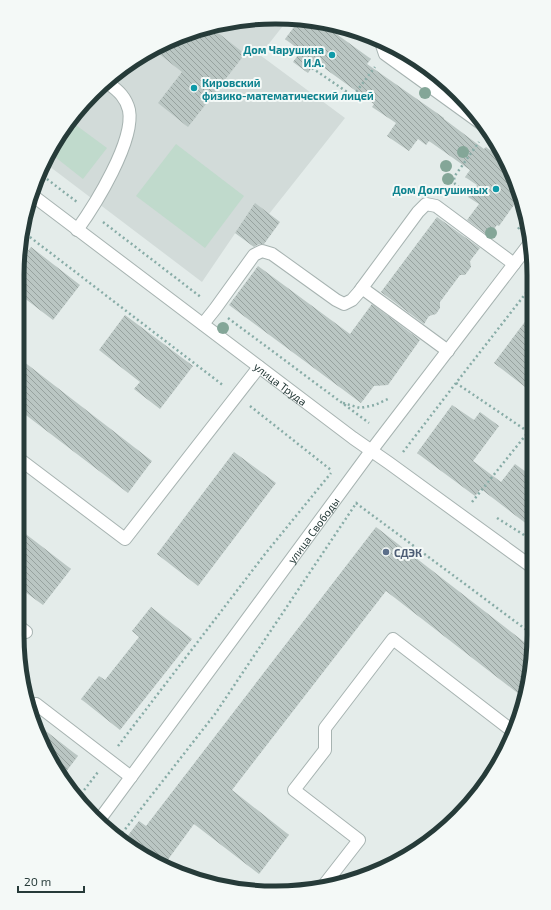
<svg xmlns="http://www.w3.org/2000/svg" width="551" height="910" font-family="'Exo 2',sans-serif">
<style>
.built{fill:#d2dbd9}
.pitch{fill:#c0dacc}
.building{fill:url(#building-back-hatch)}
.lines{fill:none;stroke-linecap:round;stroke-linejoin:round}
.minor-casing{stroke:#a7b3b1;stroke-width:14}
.path{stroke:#88aca7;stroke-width:2.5;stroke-dasharray:2 3;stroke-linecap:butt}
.minor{stroke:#fff;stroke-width:12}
.tree{fill:#84a698}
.culture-dot{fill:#0f9aa8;stroke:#f4f9f7;stroke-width:1.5}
.service-dot{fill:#5c6f8a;stroke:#f4f9f7;stroke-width:1.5}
.labels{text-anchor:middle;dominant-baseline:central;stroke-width:4;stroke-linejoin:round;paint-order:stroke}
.culture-label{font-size:11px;font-weight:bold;fill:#0d838f;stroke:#f4f9f7;text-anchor:end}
.street-label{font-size:11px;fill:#263b39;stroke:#f4f9f7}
.service-label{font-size:11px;font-weight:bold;fill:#4e5e75;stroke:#f4f9f7;text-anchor:start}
.rim{fill:none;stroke:#263b39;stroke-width:5}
</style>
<defs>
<pattern id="building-back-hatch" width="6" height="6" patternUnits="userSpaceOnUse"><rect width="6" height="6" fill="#bac6c3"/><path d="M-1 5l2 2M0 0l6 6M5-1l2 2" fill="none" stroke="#97a29f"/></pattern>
</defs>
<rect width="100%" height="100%" fill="#e4ecea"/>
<!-- built -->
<path class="built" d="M242,19l44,3 -26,33 85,63 -76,96 -14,-10 -53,78 -157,-119 25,-45 76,-66z"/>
<!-- pitch -->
<path class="pitch" d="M69,120l38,28 -24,31 -33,-26z
M176,144l68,52 -39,52 -69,-52z"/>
<!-- building -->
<path class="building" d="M297,23l27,2 47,34 -4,5 77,54v1l40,30 2,-2 20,15 15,33 -22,31 -2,-1 -8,11 -22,-16 12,-16 -11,-7 9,-12 -12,-8 5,-7 -41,-29 -3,4 -8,-6 -9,12 -22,-15 9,-13 -24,-16 2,-3 -58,-42 -8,11 -15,-11 8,-11 -16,-12z
M213,29l32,25 -57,73 -30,-24 24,-31 -29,-23z
M255,203l25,19 -16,22h-5l-5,3 -19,-14z
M437,217l43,31 -10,13 1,6 -6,8h-5l-20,27v6l-4,6 -7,2 -5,8 -43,-32z
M31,247l49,38 -27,35 -34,-26v-32z
M258,266l92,68 22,-30 48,36 -32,45 -14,1 -13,17 -132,-98z
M533,311v82l-39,-30z
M125,315l68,51 -33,43 -26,-20 6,-7 -41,-32z
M19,358l133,103 -24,32 -110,-84z
M452,405l22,15 6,-8 19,14 -26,35 28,21 14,-18 18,13 -1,51 -51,-39 -6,7 -58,-43z
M234,452l42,31 -78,103 -41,-32z
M376,527l156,121v20l-8,30 -138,-107 -154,199 57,45 -30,39 -65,-50 -30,41 -32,-16 -9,-7 16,-21 7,5z
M18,528l53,41 -28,36 -26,-19z
M151,607l41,32 -72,91 -39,-31 18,-23 6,4 34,-43 -7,-6z
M33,721l45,35 -16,21 -2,-5z"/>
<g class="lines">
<defs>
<g id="minor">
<path d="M382,45l3,9 101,73"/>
<path id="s1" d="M32,195l321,243 36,25 143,104"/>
<path d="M77,230c18,-25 58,-89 52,-120 -3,-12 -10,-19 -20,-26"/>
<path d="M362,288l86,63"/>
<path d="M203,324l12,-15 39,-54 8,-4 10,3 64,46 8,4 8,-4 7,-8 59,-80 8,-8 10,2 78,58"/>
<path d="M18,458l107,81 134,-172"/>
<path d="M17,625l9,7"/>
<path d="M30,712l6,-8 95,73"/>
<path id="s2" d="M100,819l271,-368 159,-208"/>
<path d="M324,885l35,-45 -65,-50 31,-40v-22l68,-89 122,94"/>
</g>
</defs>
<!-- minor casing -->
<use href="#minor" class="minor-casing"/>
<!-- path -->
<path class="path" d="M312,68l41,28 22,-29
M39,173l38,29
M467,194l-12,-10 -1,-7 25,-35
M103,222l99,76
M518,229l8,-10
M22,231l202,155
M228,318l141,105
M456,383l77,52
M343,403l17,5 15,-3 13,-6
M250,406l81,64
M403,452l53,-69 77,-99
M472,502l61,-76
M356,503l176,131
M497,518l35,22
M118,746l147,-192 66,-81
M78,798l20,-26
M119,837l96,-123 142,-212"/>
<!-- minor -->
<use href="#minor" class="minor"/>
</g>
<!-- trees -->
<g class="tree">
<circle cx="425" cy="93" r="6"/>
<circle cx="463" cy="152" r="6"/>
<circle cx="446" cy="166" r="6"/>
<circle cx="448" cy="179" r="6"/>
<circle cx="491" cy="233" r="6"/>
<circle cx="223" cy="328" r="6"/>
</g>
<!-- markers -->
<g class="culture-dot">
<circle cx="332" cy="55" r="4"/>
<circle cx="194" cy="88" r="4"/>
<circle cx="496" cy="189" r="4"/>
</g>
<circle class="service-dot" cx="386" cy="552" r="4"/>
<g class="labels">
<!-- culture labels -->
<g class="culture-label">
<text x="324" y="49">Дом Чарушина<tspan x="324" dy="13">И.А.</tspan></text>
<text x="202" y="82" text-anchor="start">Кировский<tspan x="202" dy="13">физико-математический лицей</tspan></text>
<text x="488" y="189">Дом Долгушиных</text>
</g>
<!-- street labels -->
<g class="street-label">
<text stroke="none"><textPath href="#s1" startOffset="312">улица Труда</textPath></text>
<text stroke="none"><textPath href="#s2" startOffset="359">улица Свободы</textPath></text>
</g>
<!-- service labels -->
<g class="service-label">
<text x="394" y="552">СДЭК</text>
</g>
</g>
<!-- crop -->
<path d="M0 0H551V910H0ZM275 24H276A251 251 0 0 1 527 275V635A251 251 0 0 1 276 886H275A251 251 0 0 1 24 635V275A251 251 0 0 1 275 24Z" fill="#f4f9f7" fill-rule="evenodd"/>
<path class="rim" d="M275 24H276A251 251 0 0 1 527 275V635A251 251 0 0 1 276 886H275A251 251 0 0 1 24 635V275A251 251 0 0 1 275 24Z"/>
<!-- scale -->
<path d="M18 886v6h66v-6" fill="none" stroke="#263b39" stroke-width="2"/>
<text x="24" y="886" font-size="12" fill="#263b39" stroke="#f4f9f7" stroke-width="3" paint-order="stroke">20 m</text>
</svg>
